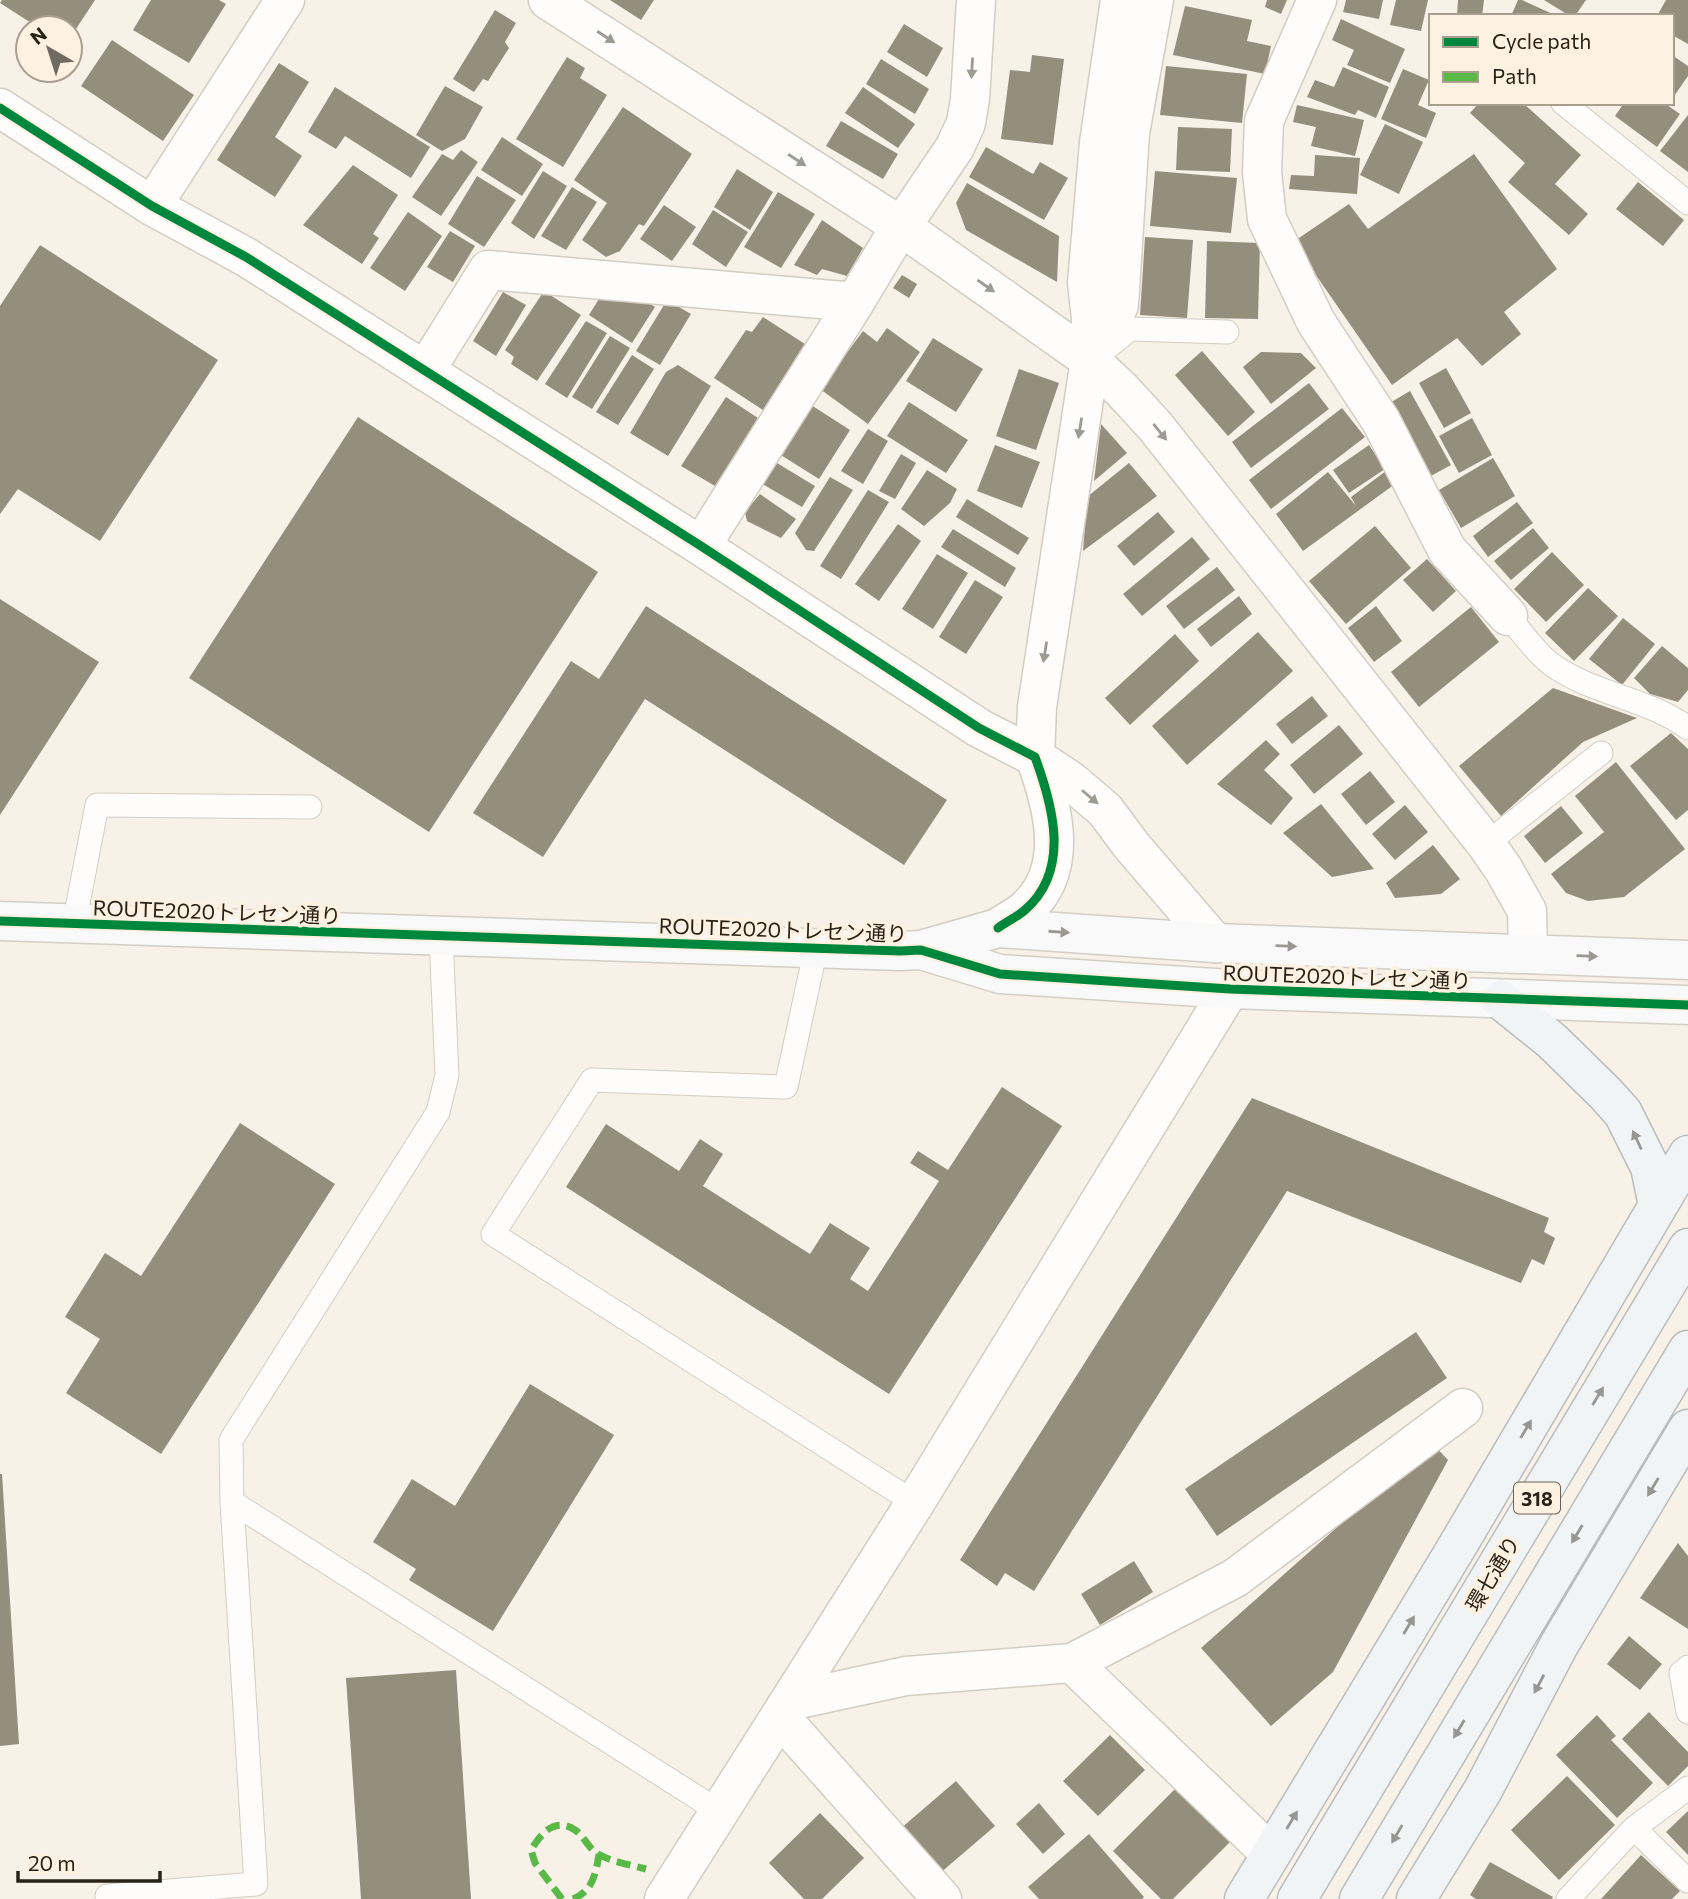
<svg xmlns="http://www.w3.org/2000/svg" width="1688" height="1899" font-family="Commissioner,'Noto Sans JP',sans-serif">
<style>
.building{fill:#968e7d}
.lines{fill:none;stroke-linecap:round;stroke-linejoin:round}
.service-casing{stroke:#d3cdc3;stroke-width:25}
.minor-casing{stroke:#d3cdc3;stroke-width:41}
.secondary-casing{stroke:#d3cdc3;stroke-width:41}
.primary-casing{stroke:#babdbd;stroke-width:41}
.service{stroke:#fefdfb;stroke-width:23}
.minor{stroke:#fefdfb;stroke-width:38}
.secondary{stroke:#f8f9f8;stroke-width:38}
.primary{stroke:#f1f4f5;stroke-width:38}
.quiet{stroke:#58b947;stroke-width:7;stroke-dasharray:14 7;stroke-linecap:butt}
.cycleway-casing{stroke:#fdf2e1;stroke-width:13}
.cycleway{stroke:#00873e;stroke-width:9}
.oneway{fill:#9e9a94}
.oneway2{fill:#9b9893}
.oneway3{fill:#979691}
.labels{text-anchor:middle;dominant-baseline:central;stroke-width:7;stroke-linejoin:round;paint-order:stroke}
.shield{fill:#fdf2e1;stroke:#696054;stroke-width:2}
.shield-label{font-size:19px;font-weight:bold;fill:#292217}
.street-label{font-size:21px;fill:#292217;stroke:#fdf2e1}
</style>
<rect width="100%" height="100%" fill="#f7f1e7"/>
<!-- building -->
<path class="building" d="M2,0h93l-25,38v-10h-31l-39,-25z
M151,0h68l7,4 -37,59 -56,-33z
M610,0h44l-13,20z
M1267,0h20l-6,14 -16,-7z
M1346,0h37l-4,19 -36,-7z
M1396,0h32l-7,31 -31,-6z
M1458,0h26l-2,16h-25z
M1518,0h4l35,16h-46z
M1544,0h42l-11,16h-5z
M1666,0h22v44l-16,-9v-19h-15z
M1185,6l67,14 -5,21 24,5 -6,28 -92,-19z
M495,10l21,13 -11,19 4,6 -21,33 -5,-2 -9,13 -21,-13z
M1341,19l64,30 -15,34 -43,-18 7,-15 -22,-10z
M904,24l39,24 -16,29 -40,-25z
M112,40l82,55 -31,46 -82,-55z
M1032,55l32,4 -11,86 -52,-6 9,-69 20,2z
M1672,55l16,11v10l-16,23z
M567,57l18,11 -5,10 27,17 -44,72 -47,-28z
M881,59l48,30 -14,25 -49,-30z
M279,63l30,19 -34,55 27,19 -27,41 -58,-37z
M1166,66l81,8 -5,49 -82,-8z
M1343,67l46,20 -13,31 -18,-8 -3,5 -48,-18 8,-17 19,7z
M1403,69l26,11 -11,25 18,8 -10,25 -45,-19z
M445,86l38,21 -18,32 -23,12 -26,-16z
M335,87l95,60 -19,31 -66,-42 -9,13 -28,-17z
M863,87l52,37 -17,24 -53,-35z
M1479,103h44l58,52 -26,29 33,30 -19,21 -61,-53 17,-19 -55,-50z
M1624,103h45l-2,2 13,9 -23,33 -42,-31z
M1297,105l67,15 -9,36 -44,-10 5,-19 -23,-5z
M623,107l69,47 -48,72 -5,-2 -19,27 -14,6 -24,-17 25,-37 -33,-23z
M1688,115v57l-28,-21z
M841,121l57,33 -15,25 -57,-33z
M1385,124l38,18 -24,52 -39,-19z
M1178,127l54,2 -2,43 -54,-2z
M502,137l41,27 -21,32 -41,-26z
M986,147l47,27 7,-12 28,16 -24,42 -75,-43z
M461,150l17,12 -37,54 -29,-19 30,-43 11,6z
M1474,154l83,115 -53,43 17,22 -39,32 -25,-28 -65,47 -99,-143 56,-38 19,25z
M1315,155l45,3 -3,36 -68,-5 2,-14 23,1z
M353,165l45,30 -25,39 6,4 -17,26 -59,-39z
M737,169l36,23 -23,38 -36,-23z
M543,171l24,15 -33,53 -23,-16z
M1155,171l82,7 -6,55 -81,-7z
M477,176l39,24 -32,47 -36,-23z
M1638,182l46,38 -21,26 -47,-37z
M967,183l92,53 -2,46 -91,-52 -10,-27z
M572,187l25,15 -31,48 -25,-14z
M778,192l37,22 -34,54 -37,-21z
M664,205l32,22 -24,34 -32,-22z
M713,210l35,22 -22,35 -34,-23z
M408,212l34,24 -37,55 -35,-23z
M822,220l41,28 -16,28 -25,-7 -5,6 -23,-10z
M450,231l25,15 -22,36 -26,-15z
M1145,237l48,3 -6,78 -47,-3z
M1207,241l53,2 -2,76 -53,-1z
M40,245l178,115 -118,181 -82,-52 -18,25v-208z
M902,275l15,9 -8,14 -16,-10z
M544,291l37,24 -44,66 -26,-17 3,-7 -9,-7z
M503,292l23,13 -30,51 -23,-15z
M602,294l34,1 19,12 -23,36 -43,-28z
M667,300l24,14 -31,51 -24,-14z
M763,317l42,27 -42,66 -49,-32 32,-48 6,2z
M586,321l21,12 -40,65 -22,-14z
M887,328l33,24 -52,72 -48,-35 43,-58 14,11z
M610,336l20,12 -38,61 -20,-12z
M933,338l50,31 -27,43 -50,-31z
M1202,351l53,61 -27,24 -53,-61z
M1261,352l40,1 15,15 -45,36 -28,-37z
M632,355l22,14 -36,56 -22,-13z
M678,365l33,21 -43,70 -38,-23 36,-61z
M1446,368l25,45 -27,15 -25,-45z
M1019,369l40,14 -23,67 -40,-14z
M1309,383l20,26 -78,59 -19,-26z
M1410,391l41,74 -22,12 -41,-73z
M726,397l32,21 -43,68 -34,-20z
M909,402l59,38 -22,33 -59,-37z
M808,403l42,27 -31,49 -43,-27z
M1342,408l23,29 -94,72 -22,-29z
M358,417l240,155 -169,260 -240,-154z
M1472,418l20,37 -33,18 -20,-37z
M1101,424l26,29 -33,28z
M868,429l20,12 -25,43 -22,-13z
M995,445l45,17 -18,46 -45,-17z
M1369,445l16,24 -36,24 -16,-23z
M901,454l15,9 -21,36 -16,-8z
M767,457l48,29 -13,21 -48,-28z
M1493,458l22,38 -54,32 -22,-38z
M1129,463l28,33 -74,55 4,-54z
M927,470l30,19 -7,14 -26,23 -23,-17z
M1386,471l9,13 -92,67 -27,-37 52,-42 28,34 -5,-9z
M830,477l23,13 -39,61 -8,-1 -11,-17z
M868,490l21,12 -48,77 -21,-13z
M760,494l36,25 -15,19 -34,-17 -2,-9z
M967,499l62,39 -11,17 -62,-38z
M1517,502l16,21 -45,34 -15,-21z
M1158,512l17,20 -41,34 -17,-20z
M898,524l23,17 -42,60 -24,-17z
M1375,526l36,42 -65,56 -37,-43z
M1533,528l16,20 -38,32 -17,-19z
M953,529l63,39 -11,19 -64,-40z
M1192,537l18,22 -68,57 -19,-22z
M1552,552l32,33 -38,37 -32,-33z
M937,554l31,19 -35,56 -31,-20z
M1427,559l29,32 -23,21 -30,-32z
M1217,567l18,23 -51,39 -18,-23z
M975,580l28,17 -37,57 -27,-17z
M1588,588l30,28 -44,45 -29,-28z
M1239,596l13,18 -41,33 -14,-18z
M0,599l99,63 -99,153z
M646,606l301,194 -43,65 -259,-166 -102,158 -70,-44 98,-152 28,18z
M1376,606l26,35 -28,21 -26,-34z
M1471,607l28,35 -80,65 -28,-35z
M1623,618l32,26 -33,41 -33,-26z
M1258,632l35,39 -106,94 -35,-39z
M1175,634l24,27 -69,64 -25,-27z
M1662,646l26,22v22l-10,12 -28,-8 -16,-16z
M1553,688l84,30 -54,24 -82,74 -42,-50z
M1312,696l16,20 -36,28 -16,-20z
M1339,725l24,29 -49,40 -24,-29z
M1671,733l17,16v61l-12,10 -46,-54z
M1266,740l14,14 -16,16 29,28 -22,27 -54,-41z
M1616,762l69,87 -61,48 -36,4 -22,-8 -15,-19 53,-42 -29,-36z
M1370,771l25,31 -29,23 -25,-31z
M1321,804l53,65 -42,8 -49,-44z
M1405,805l23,27 -33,28 -23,-26z
M1561,806l22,27 -38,30 -21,-27z
M1433,845l27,34 -19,15 -46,4 -9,-15z
M1002,1087l60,39 -173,268 -323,-207 40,-63 73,47 21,-32 23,15 -20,32 107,68 20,-31 40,25 -20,31 18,12 71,-110 -29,-18 8,-12 30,19z
M1252,1098l297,120 -5,14 11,6 -11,27 -12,-6 -11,24 -234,-92 -253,400 -29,-18 -8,13 -37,-26z
M240,1123l95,61 -174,270 -95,-61 34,-54 -35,-22 40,-64 36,23z
M1416,1332l31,46 -230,158 -32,-47z
M530,1384l84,51 -121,196 -84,-51 7,-11 -43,-27 39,-63 43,27z
M1432,1443l16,17 -115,212 -62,54 -70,-78z
M0,1474h2l17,270 -19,2z
M1678,1543l10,13v73l-48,-31z
M1134,1561l19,31 -53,33 -19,-31z
M1629,1636l33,28 -22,26 -33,-26z
M456,1670l15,229h-110l-15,-221z
M1649,1712l39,40v14l-20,20 -46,-47z
M1597,1715l19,21 -5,4 42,43 -36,35 -61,-63z
M1110,1735l35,35 -47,46 -35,-35z
M1567,1776l48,49 -56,55 -48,-50z
M956,1781l39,45 -56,48 -39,-45z
M1177,1787l55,53 -59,59h-12l-48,-48z
M1039,1803l26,31 -22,20 -27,-30z
M1688,1811v44l-22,-23z
M820,1813l44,45 -42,41h-18l-35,-36z
M1089,1834l55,63 -2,2h-103l-11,-12z
M1641,1855l39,36 -8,8h-71z
M1490,1862l63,35 -1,2h-76l-6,-4z"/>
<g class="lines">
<defs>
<path id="service" d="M1563,103l125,100
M1104,350l26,-21 97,3
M1508,616c13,15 27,36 43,48 41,30 96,34 137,64
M1486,844l115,-91
M74,924l23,-119 213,2
M441,936l6,139 -9,37 -207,328 1,62 488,310
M816,948l-30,139 -194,-7 -99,154 422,269
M1688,1667l-7,6 7,39
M1634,1828l54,53
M107,1896l149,-12 -24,-382
M1568,1899l66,-71 54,-40"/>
<path id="minor" d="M548,0l354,227 188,133 32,30 33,36 331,418 18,26 23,41 1,43
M1120,0l-21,143 -12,140 4,35 -1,42 -53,347 -2,50 36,24 34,29 26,35 84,98
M1317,0l-53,121 -2,51 5,47 49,103 65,99 66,129 61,66
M0,108l152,98 94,51 455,289 278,182 56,29c18,49 36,113 -10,153 -8,7 -19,12 -27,18
M152,206l133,-206
M1093,355l26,-50 11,-172 24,-133
M425,371l63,-101 367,32 36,-60 64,-95 11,-24 4,-24 6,-99
M701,546l154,-244
M1072,1663l199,191
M790,1701l116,-25 166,-13 163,-85 228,-170
M780,1717l162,182
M664,1899l251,-396 315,-514"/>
<path id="secondary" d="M0,921l900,30 21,-1 77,-22 217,15 473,17
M921,950l79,24 230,15 458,16"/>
<path id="primary" d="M1501,1000l51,41 54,53 17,19 27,54 8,38
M1244,1899l214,-354 230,-390
M1297,1899l391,-651
M1359,1899l329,-549
M1416,1899l67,-109 76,-145 129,-216"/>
</defs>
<!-- service casing -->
<use href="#service" class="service-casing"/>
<!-- minor casing -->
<use href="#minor" class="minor-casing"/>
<!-- secondary casing -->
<use href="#secondary" class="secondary-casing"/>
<!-- primary casing -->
<use href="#primary" class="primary-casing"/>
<!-- service -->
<use href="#service" class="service"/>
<!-- minor -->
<use href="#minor" class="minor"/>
<!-- secondary -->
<use href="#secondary" class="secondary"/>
<!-- primary -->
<use href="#primary" class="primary"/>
<!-- quiet -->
<path class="quiet" d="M562,1899l-27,-36 -4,-13c9,-15 23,-34 44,-20 9,6 13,18 23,24 14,8 33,11 48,15
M573,1899c20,-8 23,-26 26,-45"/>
<defs>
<path id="cycleway" d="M0,108l152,98 94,51 455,289 278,182 56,29c18,49 36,113 -10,153 -8,7 -19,12 -27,18
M0,921l900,30 21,-1 79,24 230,15 458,16"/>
</defs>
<!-- cycleway casing -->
<use href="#cycleway" class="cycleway-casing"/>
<!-- cycleway -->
<use href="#cycleway" class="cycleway"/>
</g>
<!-- one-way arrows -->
<defs><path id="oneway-solid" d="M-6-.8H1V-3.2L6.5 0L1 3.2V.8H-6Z" transform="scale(1.75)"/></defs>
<g class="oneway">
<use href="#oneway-solid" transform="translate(606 37) rotate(33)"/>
<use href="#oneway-solid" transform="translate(972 68) rotate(93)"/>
<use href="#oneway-solid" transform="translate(797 160) rotate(33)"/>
<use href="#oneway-solid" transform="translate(986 286) rotate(35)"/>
<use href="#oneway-solid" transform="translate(1080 428) rotate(99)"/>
<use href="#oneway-solid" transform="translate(1160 432) rotate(51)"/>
<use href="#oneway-solid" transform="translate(1045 652) rotate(99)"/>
<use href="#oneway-solid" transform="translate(1090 797) rotate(40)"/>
</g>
<g class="oneway2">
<use href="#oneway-solid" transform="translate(1059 932) rotate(4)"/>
<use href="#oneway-solid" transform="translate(1286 946) rotate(2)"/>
<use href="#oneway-solid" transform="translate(1587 956) rotate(2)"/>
</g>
<g class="oneway3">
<use href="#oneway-solid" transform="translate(1637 1140) rotate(-115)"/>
<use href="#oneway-solid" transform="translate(1598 1396) rotate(-59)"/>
<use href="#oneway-solid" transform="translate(1526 1429) rotate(-59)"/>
<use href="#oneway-solid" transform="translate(1653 1487) rotate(121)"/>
<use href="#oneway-solid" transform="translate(1577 1534) rotate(121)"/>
<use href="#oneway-solid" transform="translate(1409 1625) rotate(-59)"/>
<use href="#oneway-solid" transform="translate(1539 1684) rotate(118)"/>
<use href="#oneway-solid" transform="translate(1459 1729) rotate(121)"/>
<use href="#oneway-solid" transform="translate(1292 1820) rotate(-59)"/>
<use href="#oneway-solid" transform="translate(1397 1834) rotate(120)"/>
</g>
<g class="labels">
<!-- shield labels -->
<rect class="shield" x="1514" y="1482.5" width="46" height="31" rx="5"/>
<g class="shield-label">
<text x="1537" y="1498">318</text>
</g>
<!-- street labels -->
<g class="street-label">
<text transform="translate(217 911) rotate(2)">ROUTE2020トレセン通り</text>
<text transform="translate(783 929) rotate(2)">ROUTE2020トレセン通り</text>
<text transform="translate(1347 976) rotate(2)">ROUTE2020トレセン通り</text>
<text transform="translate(1492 1573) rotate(-59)">環七通り</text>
</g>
</g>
<!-- legend -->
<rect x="1429" y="14" width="245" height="91" fill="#fdf2e1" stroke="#a89f90" stroke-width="2"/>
<rect x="1443" y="37" width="35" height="10" fill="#00873e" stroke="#a89f90" stroke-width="2"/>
<text x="1492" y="49" font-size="21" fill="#292217">Cycle path</text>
<rect x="1443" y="72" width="35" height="10" fill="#58b947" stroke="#a89f90" stroke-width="2"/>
<text x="1492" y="84" font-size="21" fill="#292217">Path</text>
<!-- north arrow -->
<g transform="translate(49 49) rotate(321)"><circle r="33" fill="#fdf2e1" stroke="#a89f90" stroke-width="2"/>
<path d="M0-5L12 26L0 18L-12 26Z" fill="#716a60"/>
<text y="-10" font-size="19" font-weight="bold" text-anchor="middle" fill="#292217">N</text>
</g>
<!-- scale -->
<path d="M18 1871v10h142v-10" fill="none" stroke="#292217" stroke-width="3.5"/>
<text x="28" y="1871" font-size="21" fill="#292217" stroke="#fdf2e1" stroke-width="5" paint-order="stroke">20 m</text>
</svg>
